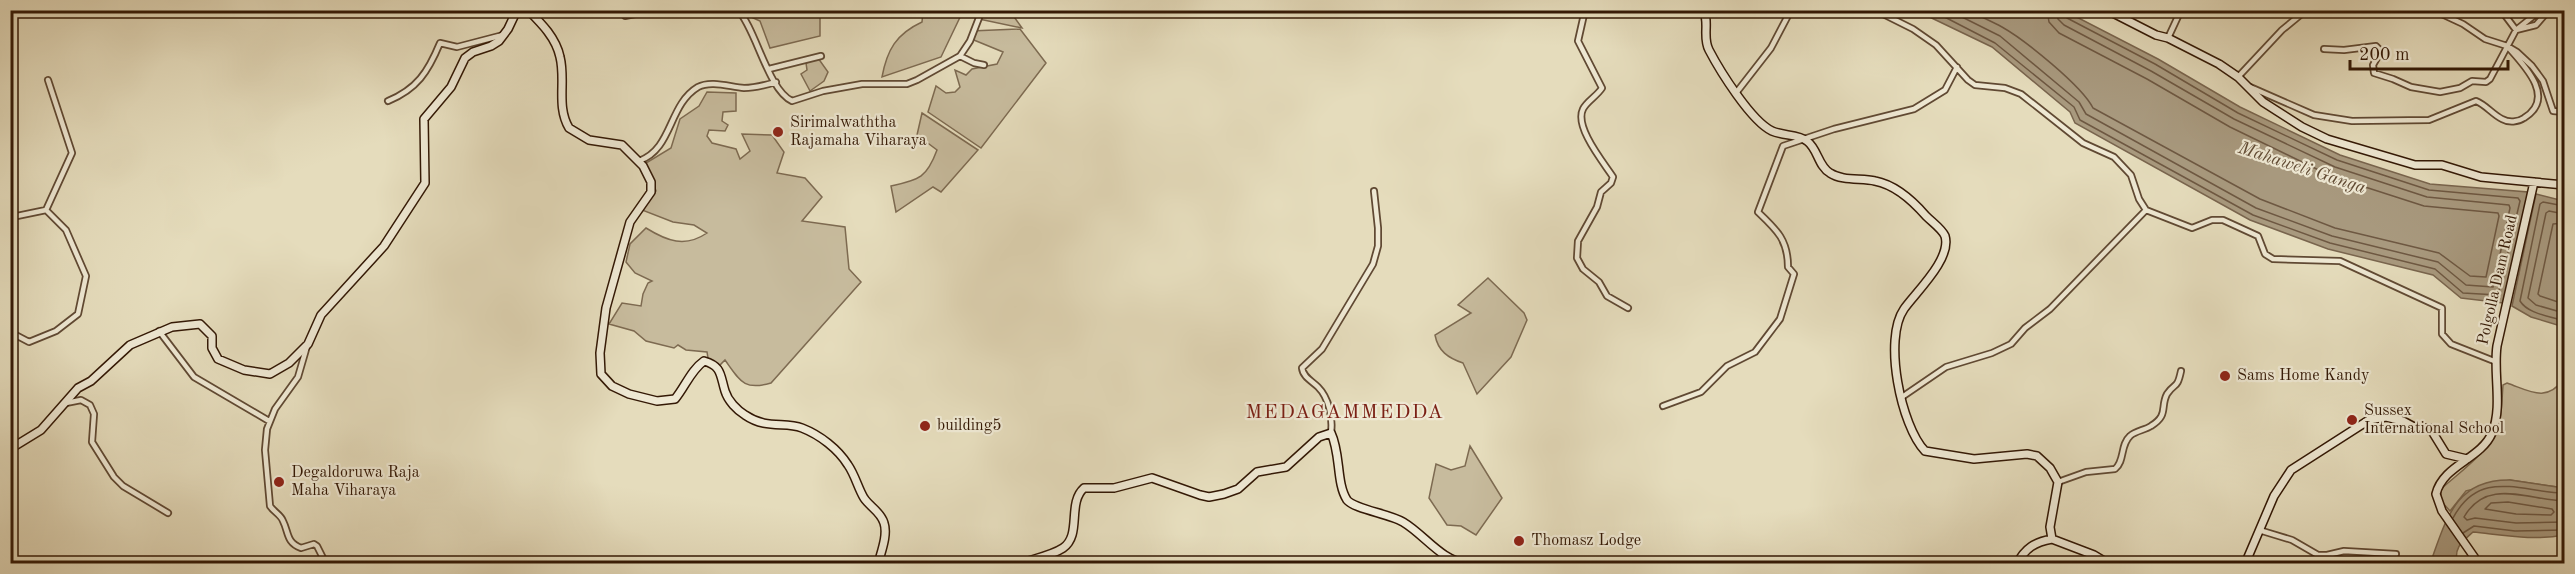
<svg xmlns="http://www.w3.org/2000/svg" width="2575" height="574" font-family="'Old Standard TT',serif">
<style>
.green{fill:#c7bb9d;stroke:#7d6a51;stroke-width:1.5}
.water{fill:#a8997e;stroke:#79654e;stroke-width:1.5}
.lines{fill:none;stroke-linecap:round;stroke-linejoin:round}
.shore{stroke:#6e5842;stroke-width:1.5}
.street-casing{stroke:#604933;stroke-width:8}
.secondary-casing{stroke:#331805;stroke-width:10}
.street{stroke:#eee8d3;stroke-width:4.5}
.secondary{stroke:#eee8d3;stroke-width:7}
.poi-dot{fill:#8f2418;stroke:#eee8d3;stroke-width:2}
.labels{text-anchor:middle;dominant-baseline:central;stroke-width:4.5;stroke-linejoin:round;paint-order:stroke}
.poi-label{font-size:16px;fill:#331805;stroke:#eee8d3;text-anchor:start}
.street-label{font-size:16px;fill:#331805;stroke:#eee8d3}
.water-label{font-size:18px;font-style:italic;fill:#624c35;stroke:#eee8d3}
.quarter-label{font-size:20px;letter-spacing:1.5px;fill:#7a1f14;stroke:#eee8d3}
</style>
<rect width="100%" height="100%" fill="#e5dcbc"/>
<filter id="stains"><feTurbulence type="fractalNoise" baseFrequency=".00333" numOctaves="4"/><feColorMatrix values="0 0 0 0 .2 0 0 0 0 .09 0 0 0 0 .02 0 0 0 .5 -.17"/></filter>
<radialGradient id="worn" r=".72"><stop offset=".6" stop-color="#630" stop-opacity="0"/><stop offset="1" stop-color="#630" stop-opacity=".3"/></radialGradient>
<!-- green -->
<path class="green" d="M750,10l74,1 -4,6v19l-50,12 -10,-27 -9,-4z
M923,11h40l-22,46 -59,20c5,-27 14,-43 40,-55z
M984,11h26l12,17 -43,-9z
M1020,29l26,34 -65,85 -53,-36 8,-26 10,7 9,-1 5,-5 -5,-17 11,5 6,-6 25,-5 6,-12 -34,-14 2,-7z
M818,58l10,14 -4,9 -14,10 -9,-17 6,-4 -1,-7z
M707,92l29,1v18l-13,1 -1,9 6,4 -3,6 -16,-1 -2,6 5,7 24,6 4,10 10,-8 -8,-17 30,1 12,17 -7,21 28,5 17,19 -20,24 43,6 4,42 12,13 -90,101c-27,8 -31,-2 -46,-23l-8,8 -8,-4 -2,-12 -21,-2 -8,-5 -4,3 -28,-7 -12,-10 -25,-7 13,-21 19,3 2,-12 5,-11 4,-2 -17,-8 -9,-11 4,-18 16,-16c21,13 39,20 61,5l-13,-8 -21,-3 -31,-12 14,-19 -10,-28 25,-15 9,-29 19,-13z
M922,113l56,37 -37,42 -8,-5 -37,25 -5,-26c29,-6 36,-9 46,-36l-20,-15z
M1488,278l36,35 3,7 -16,37 -34,37 -14,-31c-15,-5 -25,-12 -28,-28l36,-22 -13,-8z
M2564,379v109l-54,-8 -44,11 -16,20 -9,-10v-12c20,-18 51,-39 58,-66 3,-12 3,-26 4,-38l4,-2c23,8 39,20 57,-4z
M1470,446l32,52 -26,37 -15,-9 -14,-1 -18,-27 7,-34 15,6 14,-4z"/>
<!-- water -->
<path class="water" d="M1917,11h148l93,48 82,48 100,48 90,29 98,8 -25,111 -42,-5 -28,-23 -105,-26 -78,-29 -175,-97 -5,-11 -78,-65z
M2536,194l28,7v126l-33,-10 -19,-11z
M2510,480l54,8v47c-29,6 -61,0 -91,-3 -11,10 -19,15 -16,31l-27,1c16,-44 25,-85 80,-84z"/>
<g class="lines">
<!-- shore -->
<path class="shore" d="M1931,10l64,33 79,64 6,13 173,95 77,28 105,26 28,24 35,2 22,-94 -2,-3 -89,-8 -92,-30 -99,-47 -83,-49 -88,-46 -3,-8
M1948,10l52,26 79,66 7,12 170,94 76,28 106,26 28,23 27,2 17,-79 -1,-3 -82,-8 -92,-30 -101,-48 -83,-48 -87,-46 -6,-6 -2,-9
M1968,10c11,6 23,11 34,17 23,13 80,59 91,81l167,91 75,29 104,25 31,23 16,1 13,-61 -1,-3 -74,-7 -93,-30 -101,-49 -83,-48 -88,-46 -10,-11 -2,-12
M2564,206l-21,-4 -3,2 -20,97c8,13 30,15 44,20
M2564,214l-15,-3 -3,2 -18,85 8,7 28,8
M2564,223l-11,1 -15,70 2,2 24,8
M2564,501c-36,-1 -77,-24 -100,16l3,3 8,-2 41,5 48,-1
M2508,502l44,7 2,3 -3,3 -35,-1 -31,-5 6,-6z
M2453,518c27,-50 67,-26 111,-25
M2463,533l11,-7 41,5 49,-1"/>
<defs>
<path id="street" d="M621,10l4,6 30,-6
M738,10c18,19 30,80 54,91l31,-10 39,-7h45l10,-4 43,-24 10,-15 12,-31
M1585,10l-7,31 24,47c-5,8 -15,13 -19,21 -9,18 21,54 30,68l-2,6 -10,9 -4,15 -19,34 -1,17 6,11 16,13 8,14 21,12
M1875,10l38,19 23,16 32,35 7,5 30,3 16,6 62,49 31,14 17,18 8,24 7,11 46,18 20,-8h11l35,16 7,18 8,5 67,2 102,47v26l9,10 43,17
M2433,10l30,14 22,15 22,7 10,6 15,14 11,15 10,30 11,1
M2501,10l15,20 20,-5 13,-15
M2168,38l13,-28
M2324,49l20,1 32,-4 5,5 -8,14 1,8 19,6 18,8 29,5 20,-4 12,-7 14,1 4,-3 26,-49 25,-20
M960,56l14,7 10,2
M769,69l52,-13
M2238,77l44,-47 22,-18
M2250,87l64,28 38,6 77,-1 47,-19c10,4 16,13 26,18 7,4 16,3 22,-1 33,-20 0,-53 -17,-72
M1736,93l35,-45 20,-38
M388,101c29,-12 40,-29 52,-58l17,4 46,-12
M639,161c34,-12 29,-56 59,-74 13,-7 32,0 46,1 11,0 22,-3 32,-6
M46,210l26,-57 -24,-73
M10,211l7,5 29,-6 20,20 20,46 -8,38 -22,17 -27,11 -19,-10
M159,331l35,46 75,44
M307,346l-9,31 -23,32 -8,20 -2,21 5,56c4,6 11,9 13,15 6,12 3,21 18,27l13,-4 3,2 9,18
M1902,397l44,-30 46,-14 19,-9 14,-16 25,-19 96,-99
M66,403l15,-3 9,5 4,9 -2,28 22,35 9,9 45,27
M1663,406l38,-14 26,-26 28,-14 25,-33 14,-45 -6,-7c0,-27 -11,-37 -30,-55l25,-66 51,-17 80,-20 31,-19 12,-23
M1331,433c2,-15 -2,-35 -13,-46 -6,-6 -15,-10 -16,-19l20,-19 51,-85 5,-18v-18l-4,-37
M2058,482l28,-10 29,-3c10,-8 5,-24 15,-33 5,-5 15,-6 21,-10 18,-11 9,-19 16,-32 8,-12 10,-4 14,-23
M2259,530l33,10 26,15h9l17,-4 52,3
M2083,564l11,-9"/>
<path id="secondary" d="M528,10c14,14 28,28 32,47 6,24 -4,49 9,71l20,12 33,5 21,21 8,16v10l-21,30 -24,86 -6,45 1,21 11,12 17,8 28,7 18,-2c10,-12 16,-29 29,-38 18,5 16,14 21,30 3,10 12,19 20,24 22,15 40,6 57,13 18,7 36,21 46,37 7,10 10,23 16,33 6,9 17,14 20,25 4,12 -3,29 -6,41
M1703,10c7,12 -1,27 6,40 11,21 42,71 63,81 11,5 26,3 35,10 11,8 11,25 23,32 12,8 31,5 45,8 21,4 38,20 51,35 6,6 16,13 19,20 7,23 -30,57 -41,73 -21,30 -3,117 21,142l49,8 53,-5 10,2 13,12 8,14 -8,45 2,12
M2107,10l49,25 12,3 51,26 19,13 25,25 39,25 25,12 88,26h27l39,12 83,8
M10,449l31,-19 37,-42 13,-7 39,-36 42,-18 28,-3 12,12v12l6,11 26,11 26,4 19,-11 19,-19 13,-29 63,-69 41,-63 -1,-64 27,-32 14,-29 8,-6 18,-6 8,-5 9,-12 9,-19
M2052,539l42,16 15,9
M1019,564c13,-5 32,-8 44,-16 19,-13 4,-45 21,-60h30l38,-10 48,17 9,2 15,-3 14,-5 19,-17 29,-5 33,-30 12,-4c10,21 5,50 16,67 7,9 43,14 56,22 22,13 38,39 65,42
M1475,564l11,-2 10,2
M2017,564c8,-16 18,-22 35,-25
M2245,564l29,-68 17,-26 78,-50 17,-3 17,4 13,7h14l16,26 21,5
M2479,564l-37,-53 -6,-17c7,-29 45,-35 56,-61 11,-27 1,-59 5,-87l37,-164"/>
</defs>
<!-- street casing -->
<use href="#street" class="street-casing"/>
<!-- secondary casing -->
<use href="#secondary" class="secondary-casing"/>
<!-- street -->
<use href="#street" class="street"/>
<!-- secondary -->
<use href="#secondary" class="secondary"/>
</g>
<!-- markers -->
<g class="poi-dot">
<circle cx="778" cy="132" r="6"/>
<circle cx="2225" cy="376" r="6"/>
<circle cx="2352" cy="420" r="6"/>
<circle cx="925" cy="426" r="6"/>
<circle cx="279" cy="482" r="6"/>
<circle cx="1519" cy="541" r="6"/>
</g>
<g class="labels">
<!-- poi labels -->
<g class="poi-label">
<text x="790" y="123">Sirimalwaththa<tspan x="790" dy="18">Rajamaha Viharaya</tspan></text>
<text x="2237" y="376">Sams Home Kandy</text>
<text x="2364" y="411">Sussex<tspan x="2364" dy="18">International School</tspan></text>
<text x="937" y="426">building5</text>
<text x="291" y="473">Degaldoruwa Raja<tspan x="291" dy="18">Maha Viharaya</tspan></text>
<text x="1531" y="541">Thomasz Lodge</text>
</g>
<!-- street labels -->
<g class="street-label">
<text transform="translate(2498 280) rotate(-77)">Polgolla Dam Road</text>
</g>
<!-- water labels -->
<g class="water-label">
<text transform="translate(2302 168) rotate(18)">Mahaweli Ganga</text>
</g>
<!-- quarter labels -->
<g class="quarter-label">
<text x="1345" y="413">MEDAGAMMEDDA</text>
</g>
</g>
<!-- margin -->
<rect width="2575" height="574" fill="none" stroke="#e5dcbc" stroke-width="36"/>
<rect x="12" y="12" width="2551" height="550" fill="none" stroke="#331805" stroke-width="3"/>
<rect x="18" y="18" width="2539" height="538" fill="none" stroke="#331805" stroke-width="1.5"/>
<!-- scale -->
<path d="M2350 60v9h158v-9" fill="none" stroke="#331805" stroke-width="3"/>
<text x="2359" y="60" font-size="18" fill="#331805" stroke="#eee8d3" stroke-width="4.5" paint-order="stroke">200 m</text>
<rect width="100%" height="100%" filter="url(#stains)"/>
<rect width="100%" height="100%" fill="url(#worn)"/>
</svg>
